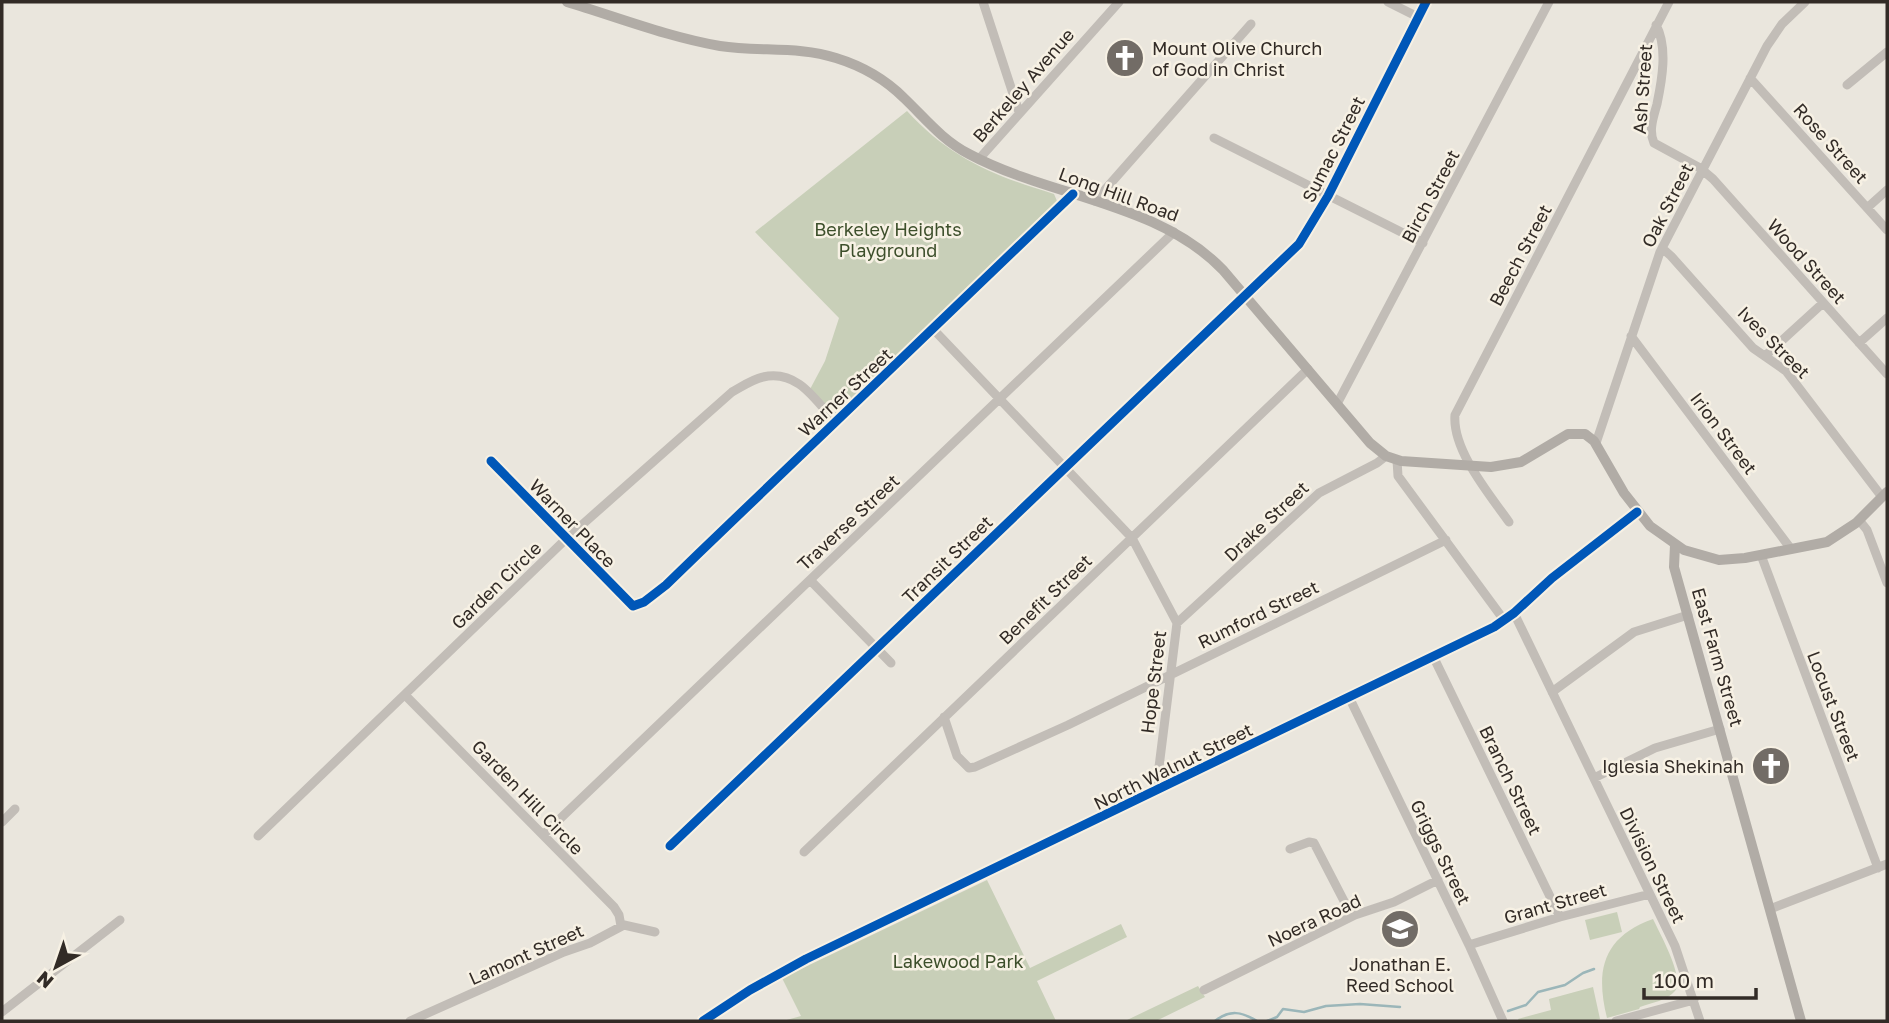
<svg xmlns="http://www.w3.org/2000/svg" width="1889" height="1023" font-family="'Golos Text',sans-serif">
<style>
.green{fill:#c8cfb8}
.lines{fill:none;stroke-linecap:round;stroke-linejoin:round}
.stream{stroke:#9bb6b9;stroke-width:2.5}
.minor{stroke:#c2bdb7;stroke-width:9}
.major{stroke:#b1aca6;stroke-width:10}
.cycleway-casing{stroke:#f7f1e4;stroke-width:13}
.cycleway{stroke:#0057b8;stroke-width:9}
.labels{text-anchor:middle;dominant-baseline:central;stroke-width:5;stroke-linejoin:round;paint-order:stroke}
.poi-label{font-size:18px;fill:#322b26;stroke:#f7f1e4;text-anchor:start}
.street-label{font-size:18px;fill:#322b26;stroke:#f7f1e4}
.park-label{font-size:18px;fill:#3d4f2b;stroke:#f7f1e4}
</style>
<rect width="100%" height="100%" fill="#eae6dd"/>
<!-- green -->
<path class="green" d="M907,111c43,47 87,65 147,83l3,7 -225,217 -24,-25 17,-32 14,-43 -84,-86z
M987,880l43,88 91,-44 6,13 -90,44 19,40h-273l18,-5 -19,-38z
M1617,912l5,20 -32,8 -5,-20z
M1653,919c7,15 32,59 22,72 -7,9 -24,12 -35,16l-1,2 -32,9c-12,-48 -4,-81 46,-99z
M1198,986l7,11 -49,24h-31z
M1593,987l7,32 -9,2h-72l-1,-2 33,-9 -2,-11z"/>
<g class="lines">
<!-- stream -->
<path class="stream" d="M1508,1011l18,-6 12,-13 27,-7 18,-12 11,-4
M1215,1021c15,-12 27,-9 42,0
M1267,1021l10,-4 6,-8 21,3 22,-6 34,-2 40,3"/>
<!-- minor -->
<path class="minor" d="M983,2l36,110
M1388,2l30,15
M1656,25c12,22 6,55 1,79 -3,12 -9,26 -3,39l46,25 13,11 174,195
M1750,78l137,152
M1847,85l40,-33
M1214,138l209,105
M979,159l140,-157
M1095,201l156,-177
M1867,208l20,-18
M1662,248l9,8 82,92 33,23 96,126
M934,330l198,208 45,85 -21,168
M1631,336l160,213
M1859,343l28,-25
M1765,356l58,-53
M1337,404l212,-402
M1596,443l64,-191 107,-206 15,-22 23,-22
M1397,460l1,16 106,144
M491,461l142,145 11,-4 22,-17 32,-31 375,-360
M1859,520l8,10 20,53
M1509,522c-19,-27 -57,-72 -54,-107l214,-413
M1761,555l117,313
M810,580l81,83
M1514,613l161,333 25,75
M1177,623l142,-130 58,-30 9,-7
M1433,656l127,261
M1552,692l82,-60 54,-17
M405,695l209,212 5,8 2,11
M1349,697l120,248 34,76
M944,717l13,39 12,12 6,-1 93,-42 378,-185
M1594,778l61,-30 65,-19
M2,822l13,-13
M543,835l631,-603
M258,836l308,-297 166,-147c9,-5 21,-13 31,-15 35,-8 53,24 73,46
M670,846l629,-602 29,-48 98,-194
M1290,849l19,-7 5,1 30,58 11,14
M804,852l504,-483
M1770,909l117,-45
M1469,945l91,-28 90,-23
M1204,990l151,-75 39,-13 44,-22
M2,1012l118,-92
M410,1021l154,-69 26,-9 34,-18 31,7
M703,1021l47,-31 56,-31 688,-332 20,-14 38,-35 85,-66
M1616,1021l78,-21"/>
<!-- major -->
<path class="major" d="M567,2c50,15 101,35 153,44 39,6 79,0 116,12 26,8 49,21 68,40 21,20 38,42 65,56 80,43 189,48 254,116l147,173 16,13 15,5 90,6 30,-5 47,-28h17l9,7 30,52 26,33 34,24 35,10 26,-2 82,-16 29,-19 31,-31
M1675,545l-1,22 127,454"/>
<defs>
<path id="cycleway" d="M491,461l142,145 11,-4 22,-17 32,-31 375,-360
M670,846l629,-602 29,-48 98,-194
M703,1021l47,-31 56,-31 688,-332 20,-14 38,-35 85,-66"/>
</defs>
<!-- cycleway casing -->
<use href="#cycleway" class="cycleway-casing"/>
<!-- cycleway -->
<use href="#cycleway" class="cycleway"/>
</g>
<!-- icons -->
<defs>
<symbol id="church-disc" viewBox="-11 -11 22 22"><circle r="9.5" fill="#726c66" stroke="#f7f1e4"/><path d="M-1.2-6h2.4v3.5h3.3v2.4h-3.3V6h-2.4V-.1h-3.3v-2.4h3.3Z" fill="#fff"/></symbol>
<symbol id="school-disc" viewBox="-11 -11 22 22"><circle r="9.5" fill="#726c66" stroke="#f7f1e4"/><path d="M0-5L7-2L0 1L-7-2ZM-4 1L0 2.5L4 1V4Q0 6-4 4Z" fill="#fff"/></symbol>
</defs>
<g fill-rule="evenodd">
<use href="#church-disc" x="1103" y="36" width="44" height="44"/>
<use href="#church-disc" x="1749" y="744" width="44" height="44"/>
<use href="#school-disc" x="1378" y="907" width="44" height="44"/>
</g>
<g class="labels">
<!-- poi labels -->
<g class="poi-label">
<text x="1152" y="48">Mount Olive Church<tspan x="1152" dy="21">of God in Christ</tspan></text>
<text x="1744" y="766" text-anchor="end">Iglesia Shekinah</text>
<text x="1400" y="964" text-anchor="middle">Jonathan E.<tspan x="1400" dy="21">Reed School</tspan></text>
</g>
<!-- street labels -->
<g class="street-label">
<text transform="translate(1023 85) rotate(-49)">Berkeley Avenue</text>
<text transform="translate(1642 89) rotate(-86)">Ash Street</text>
<text transform="translate(1831 143) rotate(48)">Rose Street</text>
<text transform="translate(1333 149) rotate(-63)">Sumac Street</text>
<text transform="translate(1119 194) rotate(20)">Long Hill Road</text>
<text transform="translate(1430 196) rotate(-62)">Birch Street</text>
<text transform="translate(1667 205) rotate(-63)">Oak Street</text>
<text transform="translate(1520 255) rotate(-62)">Beech Street</text>
<text transform="translate(1807 261) rotate(48)">Wood Street</text>
<text transform="translate(1774 342) rotate(45)">Ives Street</text>
<text transform="translate(845 392) rotate(-43)">Warner Street</text>
<text transform="translate(1724 433) rotate(53)">Irion Street</text>
<text transform="translate(1266 521) rotate(-43)">Drake Street</text>
<text transform="translate(848 522) rotate(-43)">Traverse Street</text>
<text transform="translate(573 523) rotate(46)">Warner Place</text>
<text transform="translate(947 559) rotate(-44)">Transit Street</text>
<text transform="translate(496 585) rotate(-44)">Garden Circle</text>
<text transform="translate(1045 599) rotate(-44)">Benefit Street</text>
<text transform="translate(1258 614) rotate(-26)">Rumford Street</text>
<text transform="translate(1718 657) rotate(74)">East Farm Street</text>
<text transform="translate(1153 682) rotate(-83)">Hope Street</text>
<text transform="translate(1834 706) rotate(69)">Locust Street</text>
<text transform="translate(1173 766) rotate(-26)">North Walnut Street</text>
<text transform="translate(1511 780) rotate(64)">Branch Street</text>
<text transform="translate(528 797) rotate(46)">Garden Hill Circle</text>
<text transform="translate(1441 852) rotate(64)">Griggs Street</text>
<text transform="translate(1653 865) rotate(64)">Division Street</text>
<text transform="translate(1555 903) rotate(-16)">Grant Street</text>
<text transform="translate(1314 920) rotate(-25)">Noera Road</text>
<text transform="translate(526 954) rotate(-24)">Lamont Street</text>
</g>
<!-- park labels -->
<g class="park-label">
<text x="888" y="229">Berkeley Heights<tspan x="888" dy="21">Playground</tspan></text>
<text x="958" y="961">Lakewood Park</text>
</g>
</g>
<!-- border -->
<rect width="1889" height="1023" fill="none" stroke="#322b26" stroke-width="7"/>
<!-- north arrow -->
<g transform="translate(56 967) rotate(220)" stroke="#f7f1e4" stroke-width="5" paint-order="stroke">
<path d="M0-5L12 26L0 18L-12 26Z" fill="#322b26"/>
<text y="-10" font-size="19" font-weight="bold" text-anchor="middle" fill="#322b26">N</text>
</g>
<!-- scale -->
<path d="M1644 988v10h112v-10" fill="none" stroke="#322b26" stroke-width="3.5"/>
<text x="1654" y="988" font-size="21" fill="#322b26" stroke="#f7f1e4" stroke-width="5" paint-order="stroke">100 m</text>
</svg>
